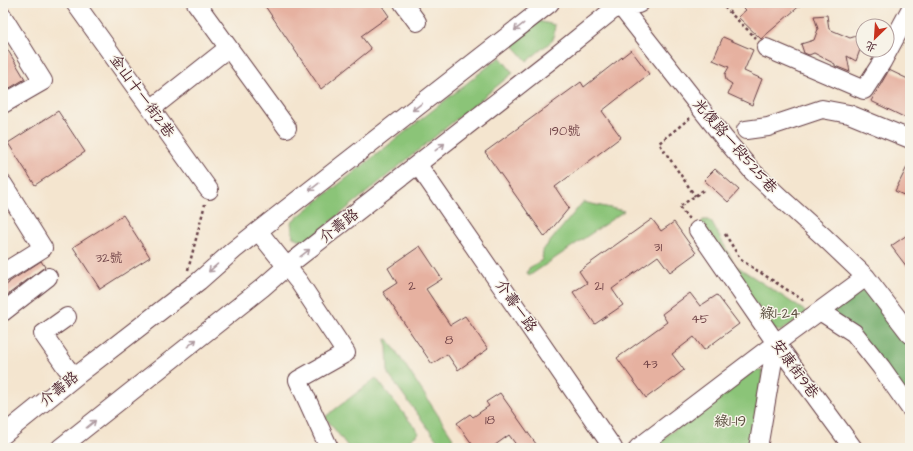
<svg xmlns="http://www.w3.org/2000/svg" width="913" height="451" font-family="'Architects Daughter','LXGW WenKai TC',sans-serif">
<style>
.green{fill:#8bc478;stroke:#6a7252}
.forest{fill:#70aa68;stroke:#5d644a}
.building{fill:#e6b1a0}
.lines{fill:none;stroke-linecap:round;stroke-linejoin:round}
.minor-casing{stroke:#643d44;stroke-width:20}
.path{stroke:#643d44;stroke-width:2.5;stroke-dasharray:3 3;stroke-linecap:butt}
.minor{stroke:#fff;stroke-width:18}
.oneway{stroke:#ae9aa0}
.labels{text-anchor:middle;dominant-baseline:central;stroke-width:3;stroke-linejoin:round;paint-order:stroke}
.number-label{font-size:13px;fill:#714448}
.street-label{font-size:15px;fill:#4a1f2b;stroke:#f7f3e8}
.park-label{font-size:15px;fill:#5e5142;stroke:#f7f3e8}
</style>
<rect width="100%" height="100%" fill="#f7f3e8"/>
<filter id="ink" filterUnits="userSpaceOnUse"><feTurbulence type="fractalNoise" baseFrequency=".025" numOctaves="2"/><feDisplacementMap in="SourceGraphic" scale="8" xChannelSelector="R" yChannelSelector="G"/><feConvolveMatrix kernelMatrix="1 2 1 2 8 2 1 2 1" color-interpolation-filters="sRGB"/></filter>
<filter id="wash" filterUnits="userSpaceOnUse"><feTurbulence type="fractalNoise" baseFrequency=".012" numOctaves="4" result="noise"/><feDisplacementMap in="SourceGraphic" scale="16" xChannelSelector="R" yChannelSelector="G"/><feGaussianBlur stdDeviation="0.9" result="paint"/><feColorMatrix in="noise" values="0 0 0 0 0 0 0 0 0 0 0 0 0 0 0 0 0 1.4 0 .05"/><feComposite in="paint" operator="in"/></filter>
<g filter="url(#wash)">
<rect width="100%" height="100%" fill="#f4e5cf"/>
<!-- green -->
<path class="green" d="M538,21l17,4 -2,15 -26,21 -16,-18z
M500,57l13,16 -207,169 -13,-5 -2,-15z
M583,202l41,9 -95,65 -2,-3 2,-5 13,-8 1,-10z
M703,220h5l4,3 23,42 73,48 -27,18 -8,-1 -72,-107z
M387,339h1l65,99 -11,9 -54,-73 -1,-27 -2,-7z
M756,369l7,2 -11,77h-102z
M376,378l43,55 -19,15h-51l-24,-31z"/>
<!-- forest -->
<path class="forest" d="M864,283l46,59v59l-82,-88z"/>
<g id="blocks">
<!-- building -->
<path class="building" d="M263,3h117l9,13 -28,20 10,13 -50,40z
M739,3h64l-42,36 -23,-22 8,-7z
M827,15l2,14 21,9 13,-4v12l-2,1 -5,14 -9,-5 3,16 -15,-6v-2l-21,-11 -5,2 -5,-2 -3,-9 13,-4 4,-11 -4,-13z
M723,37l30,13 -9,21 18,8 -10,26 -24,-11 4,-10 -6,-4 -1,-6 4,-7 -16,-7z
M3,42l22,37 -22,13z
M631,50l18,24 -47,37 19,26 -66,50 14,21 -24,29 -60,-85 96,-70 3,5z
M889,70l21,10v40l-39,-19z
M58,111l27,41 -50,33 -27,-42z
M910,161v37l-15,-7z
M715,169l24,21 -11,12 -24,-22z
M123,215l27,42 -50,32 -27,-42z
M652,219l9,12 13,-9 22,31 -26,19 -12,-16 -46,33 11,16 -28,19 -22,-32 14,-9 -8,-12z
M910,233v38l-19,-25z
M420,246l22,33 -16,10 24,36 15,-9 23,33 -30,21 -11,-16 -15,10 -49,-72 14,-9 -9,-15z
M41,261l4,6 -3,2 -36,27 -3,-6v-3l6,-4v-1z
M690,293l10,13 17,-11 22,29 -35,26 -10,-13 -22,17 12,16 -38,28 -29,-40 50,-36 -5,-8z
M500,393l31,44 8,11h-25l3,-2 -8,-11 -18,13h-16l-18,-25 13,-9 3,3 16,-11 -3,-4z"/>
</g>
</g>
<g filter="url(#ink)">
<use href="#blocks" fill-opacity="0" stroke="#643d44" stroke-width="1"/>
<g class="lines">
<defs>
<path id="minor" d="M75,3l134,187
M196,3l91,125
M403,3l14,19
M618,3l106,135 29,34 30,28 41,37 42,40 44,57
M619,5l19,-1 2,-1
M3,17l40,64 -40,23
M766,48l98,42 18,-28 28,-52
M151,109l77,-61
M746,130l22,-3 54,-18 27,5 61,25
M418,165l195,283
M3,184l40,64 -40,25
M698,230l78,113 77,105
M258,231l41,51 47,71 -48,27 31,68
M820,311l34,22 27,34 29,41
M3,312l45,-35
M67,317l-24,17 23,33 9,10
M3,435l72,-58 124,-96 35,-31 24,-19 292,-228
M60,448l202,-160 24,-21 266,-208 67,-54 1,-2
M638,448l138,-105
M758,448l18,-105 90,-66"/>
</defs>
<!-- minor casing -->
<use href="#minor" class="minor-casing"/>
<!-- path -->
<path class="path" d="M720,3l36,35
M690,118l-31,25 36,53
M689,219l-10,-12 26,-18
M725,234l16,26 65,42
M188,270l17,-66"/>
<!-- minor -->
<use href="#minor" class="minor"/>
</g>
<!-- one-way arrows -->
<defs><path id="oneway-shaft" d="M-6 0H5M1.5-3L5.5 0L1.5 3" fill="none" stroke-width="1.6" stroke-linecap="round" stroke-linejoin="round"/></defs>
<g class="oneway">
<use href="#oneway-shaft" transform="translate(519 27) rotate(142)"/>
<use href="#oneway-shaft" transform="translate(417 107) rotate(142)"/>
<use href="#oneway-shaft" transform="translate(440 147) rotate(-38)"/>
<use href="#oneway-shaft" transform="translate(314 187) rotate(142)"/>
<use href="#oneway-shaft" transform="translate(305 253) rotate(-38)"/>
<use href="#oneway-shaft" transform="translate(213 268) rotate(139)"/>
<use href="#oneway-shaft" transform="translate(192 343) rotate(-39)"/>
<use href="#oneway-shaft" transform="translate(91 424) rotate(-39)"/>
</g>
</g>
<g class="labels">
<!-- number labels -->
<g class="number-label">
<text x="565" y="131">190號</text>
<text x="658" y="247">31</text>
<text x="109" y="258">32號</text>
<text x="412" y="286">2</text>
<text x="599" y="286">21</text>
<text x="700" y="319">45</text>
<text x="449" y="340">8</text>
<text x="650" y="364">43</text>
<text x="490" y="420">18</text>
</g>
<!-- street labels -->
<g class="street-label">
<text transform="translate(142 96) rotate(54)">金山十一街2巷</text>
<text transform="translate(735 146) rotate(49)">光復路一段525巷</text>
<text transform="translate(339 226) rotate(-38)">介壽路</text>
<text transform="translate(516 306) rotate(55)">介壽一路</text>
<text transform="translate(795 369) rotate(54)">安康街9巷</text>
<text transform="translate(59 389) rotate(-39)">介壽路</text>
</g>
<!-- park labels -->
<g class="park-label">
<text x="780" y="313">綠1-24</text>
<text x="730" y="421">綠1-19</text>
</g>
</g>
<!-- margin -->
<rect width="913" height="451" fill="none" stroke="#f7f3e8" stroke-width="16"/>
<!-- north arrow -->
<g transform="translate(875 38) rotate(205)"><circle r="19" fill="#f7f3e8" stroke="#b29e9c"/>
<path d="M0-3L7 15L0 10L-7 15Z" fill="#c8321e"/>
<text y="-6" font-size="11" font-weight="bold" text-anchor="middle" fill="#4a1f2b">北</text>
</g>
</svg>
